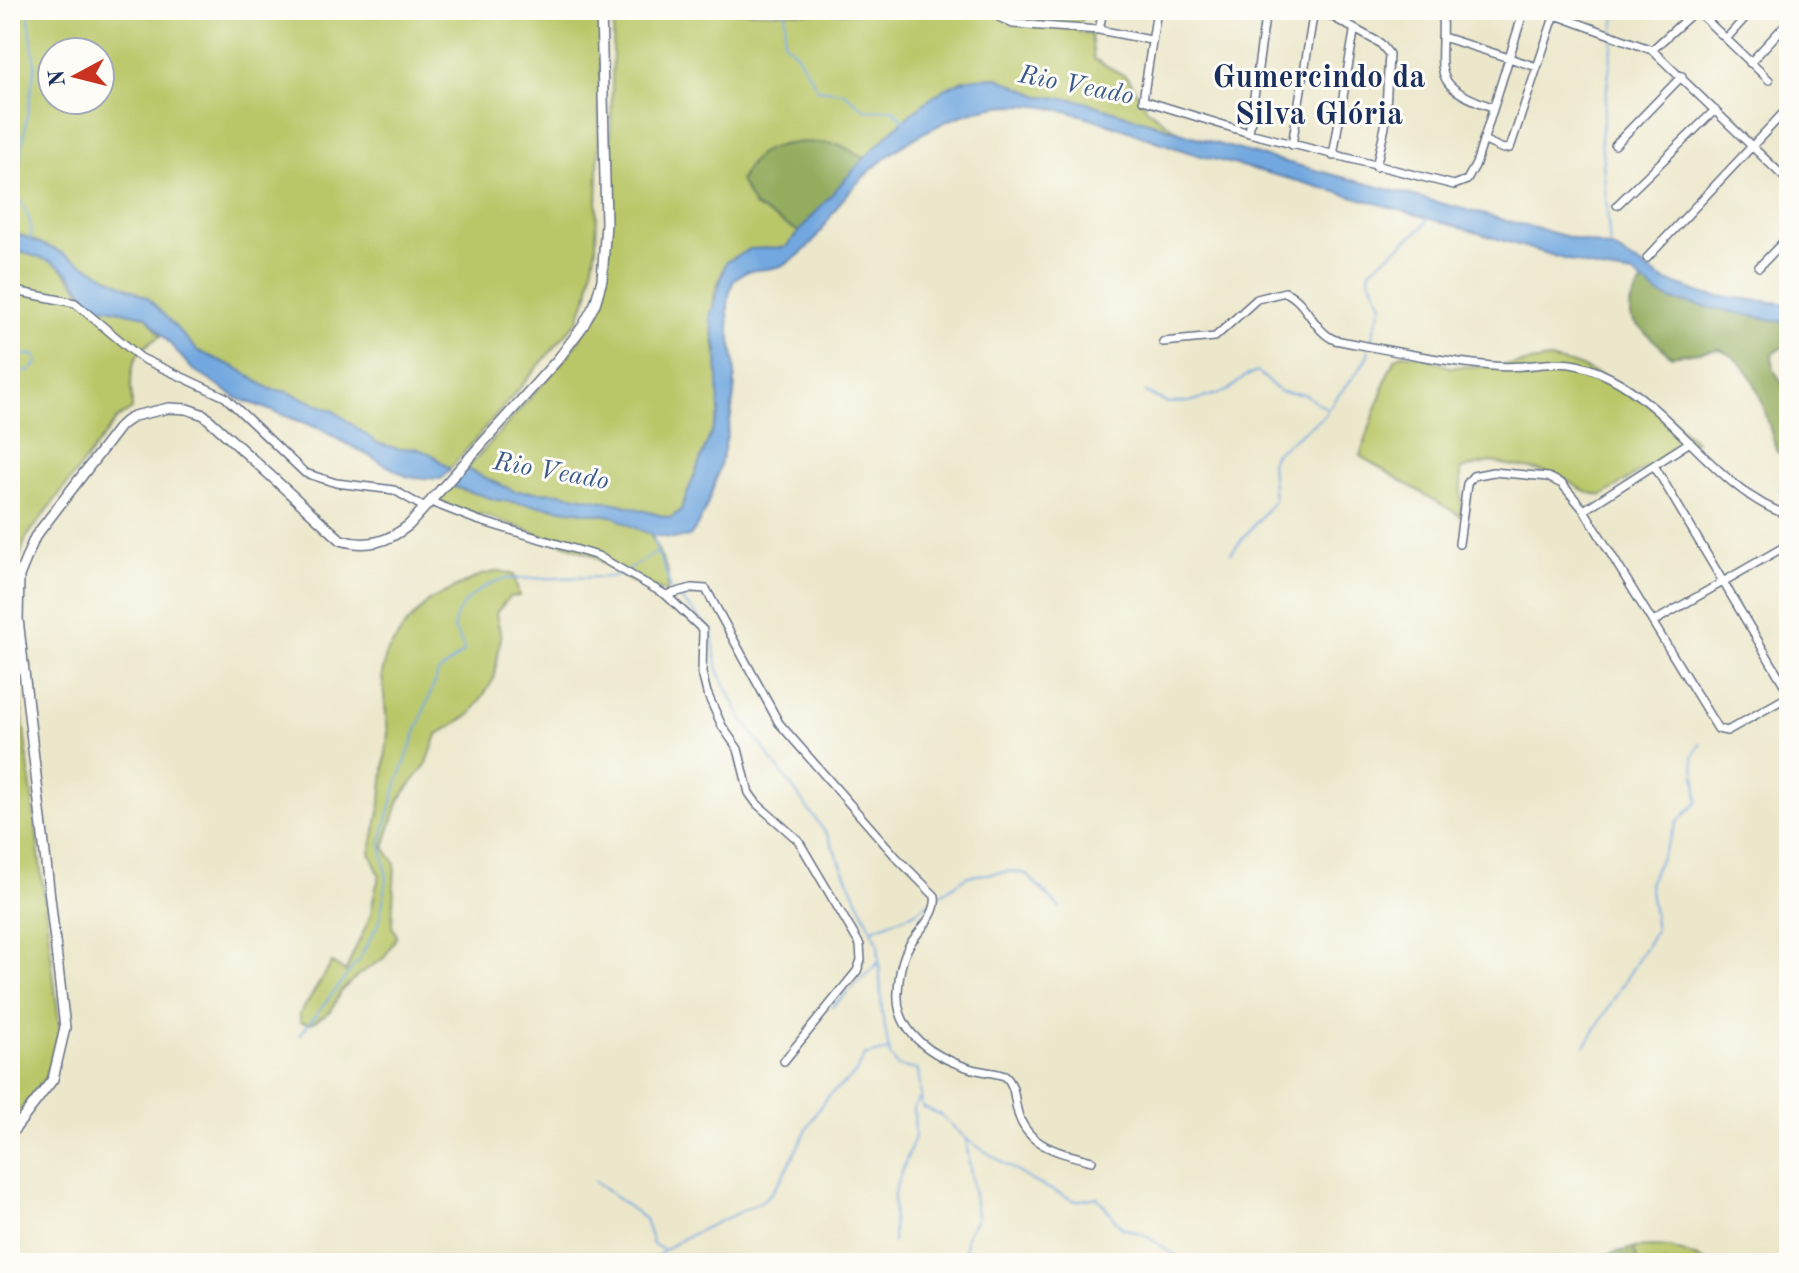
<svg xmlns="http://www.w3.org/2000/svg" width="1799" height="1273" font-family="'Old Standard TT',serif">
<style>
.green{fill:#bac769;stroke:#6a7b64;stroke-width:2;fill-rule:evenodd}
.forest{fill:#93ac5d;stroke:#576e5e;stroke-width:2}
.water{fill:#72a8df;stroke:#466c9e;stroke-width:2}
.lines{fill:none;stroke-linecap:round;stroke-linejoin:round}
.stream{stroke:#72a8df;stroke-width:2}
.minor-casing{stroke:#646f84;stroke-width:10}
.secondary-casing{stroke:#646f84;stroke-width:12}
.minor{stroke:#fff;stroke-width:7}
.secondary{stroke:#fff;stroke-width:9}
.labels{text-anchor:middle;dominant-baseline:central;stroke-width:6;stroke-linejoin:round;paint-order:stroke}
.water-label{font-size:26px;font-style:italic;fill:#39598b;stroke:#fdfcf7}
.district-label{font-size:32px;font-weight:bold;fill:#1b2f5e;stroke:#fdfcf7}
</style>
<rect width="100%" height="100%" fill="#fdfcf7"/>
<filter id="ink" filterUnits="userSpaceOnUse"><feTurbulence type="fractalNoise" baseFrequency=".0125" numOctaves="2"/><feDisplacementMap in="SourceGraphic" scale="16" xChannelSelector="R" yChannelSelector="G"/><feConvolveMatrix kernelMatrix="1 2 1 2 8 2 1 2 1" color-interpolation-filters="sRGB"/></filter>
<filter id="wash" filterUnits="userSpaceOnUse"><feTurbulence type="fractalNoise" baseFrequency=".006" numOctaves="4" result="noise"/><feDisplacementMap in="SourceGraphic" scale="32" xChannelSelector="R" yChannelSelector="G"/><feGaussianBlur stdDeviation="1.8" result="paint"/><feColorMatrix in="noise" values="0 0 0 0 0 0 0 0 0 0 0 0 0 0 0 0 0 1.4 0 .05"/><feComposite in="paint" operator="in"/></filter>
<g filter="url(#wash)">
<rect width="100%" height="100%" fill="#ece7ca"/>
<!-- green -->
<path class="green" d="M10,10h592l-6,237 -8,47 -10,26 -128,149 -19,-15 -15,-6 -18,1 -21,-6 -43,-32 -46,-19 -18,-3 -34,-21 -38,-17 -50,-53 -92,-48 -46,-19zM52,52h48v48h-48z
M614,10l206,3 188,-3 45,9 1,-9h30l-5,22 12,2 3,25 33,18 21,33 30,21 -100,-31 -38,-4 -49,-19 -29,3 -20,13 -28,19 -48,46 -28,-14h-54l-30,62 45,26 -13,15 -60,15 -12,33 -1,38 6,40v40l-39,98 -10,7 -50,-14 -60,-11 -46,-2 -47,-22 106,-119 22,-36 13,-70z
M10,248l47,15 36,42 53,11 15,20c-35,17 -30,39 -29,73l-15,10 -91,119 -16,49z
M1403,354l20,2 26,11 64,-2 36,-6 30,7 35,16 58,38 24,21 -12,3 -82,52 -15,-4 -32,-18 -34,-7 -31,-5 -29,7v47l-101,-60 29,-85 6,-12z
M451,486l46,14 116,16 37,17 18,39 -1,20 -37,-11 -38,-26 -62,-24 -46,-16 -51,-9z
M500,571l14,4 5,21 -10,1 -13,16 5,24 -7,42 -23,35 -34,21 -10,28 -28,37 -15,47 11,16 -3,63 5,10 -13,22 -26,17 -18,17 -9,19 -21,13 -10,-2v-8l32,-51 14,9c6,-21 19,-39 25,-59 3,-13 3,-24 9,-37l-10,-23 10,-44 8,-76 -6,-58 4,-21 19,-28 25,-26 51,-25z
M10,612l50,418 -16,51 -34,41z
M1653,1247l18,1 40,15h-73l-4,-15z"/>
<!-- forest -->
<path class="forest" d="M803,142l35,2 28,14 -67,74 -45,-26 -14,-25c14,-31 31,-36 63,-39z
M1643,282l29,18 117,23v20l-17,11 2,16 15,23v64l-12,-5c-13,-37 -16,-84 -57,-103l-49,7 -37,-34c-10,-15 0,-26 9,-40z
M1634,1248l4,15h-44l19,-10z"/>
<!-- water -->
<path class="water" d="M998,78l42,18 38,4 143,45 393,104 50,31 43,15 82,9v19l-117,-23 -14,-6 -24,-19 -33,-5c-132,-40 -263,-80 -396,-113 -69,-18 -148,-66 -222,-48 -52,13 -106,48 -140,90 -12,14 -19,31 -32,45 -9,9 -21,20 -34,23 -17,5 -32,-1 -44,15 -13,32 3,63 2,97 -1,36 -22,133 -46,158 -26,5 -55,-8 -76,-21l-116,-16 -46,-14 15,-17 48,22 46,2 60,11 50,14 10,-6 39,-99 -2,-63 -7,-33 16,-55 24,-13 36,-2c38,-44 123,-148 176,-166 9,-4 26,-4 36,-3z
M10,231l46,19 92,48 50,53 39,17 33,21 18,3 46,19 43,32 21,6 17,-1 16,6 19,15 -9,10 -33,-2 -90,-49 -81,-30 -46,-30 -45,-52 -53,-11c-33,-48 -33,-39 -83,-57z"/>
<g class="lines">
<!-- stream -->
<path class="stream" d="M28,10l7,56 -16,101c-15,31 19,44 11,73
M786,10l-2,32 12,11 22,36 25,3 24,19 25,-2 14,13
M1614,33l1,-23
M1610,247l-9,-109 12,-99
M16,285l3,-34
M10,314l3,-16
M10,340l5,15h19l4,7 -8,9 -20,-2
M1371,340l11,-36 -13,-27 1,-7 53,-43 5,-9
M1145,392l23,11 21,-1 38,-11 19,-15 12,-4 22,20 24,2 22,14
M1779,492l10,-31
M654,532c-2,19 14,36 16,57
M1231,553l43,-52 -3,-39 4,-9 50,-38c2,-12 40,-44 44,-65
M629,569l27,-16
M680,598l31,32 7,40 24,49 86,117 50,107 4,69 8,43 7,11 21,4 4,37 17,7 31,28 64,40 42,19 21,-4 25,31 21,6 44,29
M937,897l31,-21 45,-5 13,3 34,34
M873,929l41,-16 18,-12
M832,1007l47,-45
M300,1035l58,-74 21,-38 8,-44 -6,-37 16,-58 41,-111 27,-22 -11,-23c0,-23 29,-43 49,-49l108,-2 10,-3
M1585,1046l71,-116 -7,-47 29,-62 20,-20 -5,-45 8,-13
M594,1181l51,38 8,25 9,5
M893,1243l1,-51 21,-55 -1,-30 6,-9
M652,1263c15,-24 82,-45 111,-63 23,-15 41,-76 62,-100 17,-20 28,-15 39,-44l24,-6
M965,1263l1,-26 11,-20 -11,-77"/>
</g>
</g>
<g filter="url(#ink)">
<g class="lines">
<defs>
<path id="minor" d="M996,10l3,7 14,7 86,6 52,10
M1157,10l-14,90 106,33 205,52 13,-5 9,-16 48,-154
M1320,10l60,33 9,11 -4,73 -9,40
M1442,10c3,62 -16,74 50,97
M1542,10l110,40 137,132
M1696,10l73,70
M1099,30l4,-20
M1443,37l94,30
M1726,39l26,-29
M1652,50l44,-40
M1750,63l39,-42
M1249,133l17,-123
M1483,140l20,9 7,-1 45,-134
M1292,145l22,-135
M1615,145l67,-69
M1333,156l21,-124
M1617,205l98,-95
M1647,258l142,-151
M1759,267l30,-31
M10,290l65,13 66,55 84,39 80,76 31,10 58,7 31,18
M1163,342l52,-5 42,-38 28,-7c22,9 28,39 50,48 52,10 104,21 157,26 51,5 65,-16 119,12 64,33 112,118 178,137
M1655,467l134,226
M431,502l46,18 121,36 68,39 26,-7 14,1 73,134 118,135 38,38c3,18 -16,34 -25,48 -9,16 -11,31 -12,48 -3,41 36,65 71,76 12,4 25,4 36,8 9,8 9,18 11,29 7,41 41,47 76,56
M1584,510l106,-68
M1459,544l8,-60 6,-8 20,-4 55,5 14,7 22,26 134,219 9,2 62,-35
M666,595l37,35 -1,43 5,20 15,33 16,23 11,44 8,11 41,36 62,105 1,15 -4,11 -73,90
M1653,622l136,-78"/>
<path id="secondary" d="M10,1135l43,-56 12,-51 -47,-409 1,-43 16,-39 86,-112 13,-9 35,-8 18,1 17,6 137,125c26,8 47,2 68,-15l150,-167 24,-32 12,-22 7,-24 4,-57 -5,-213"/>
</defs>
<!-- minor casing -->
<use href="#minor" class="minor-casing"/>
<!-- secondary casing -->
<use href="#secondary" class="secondary-casing"/>
<!-- minor -->
<use href="#minor" class="minor"/>
<!-- secondary -->
<use href="#secondary" class="secondary"/>
</g>
</g>
<g class="labels">
<!-- water labels -->
<g class="water-label">
<text transform="translate(1076 86) rotate(11)">Rio Veado</text>
<text transform="translate(551 472) rotate(10)">Rio Veado</text>
</g>
<!-- district labels -->
<g class="district-label">
<text x="1319" y="79">Gumercindo da<tspan x="1319" dy="37">Silva Glória</tspan></text>
</g>
</g>
<!-- margin -->
<rect width="1799" height="1273" fill="none" stroke="#fdfcf7" stroke-width="40"/>
<!-- north arrow -->
<g transform="translate(76 76) rotate(263)"><circle r="38" fill="#fdfcf7" stroke="#a3aaba" stroke-width="2"/>
<path d="M0-6L14 30L0 20L-14 30Z" fill="#c8321e"/>
<text y="-12" font-size="22" font-weight="bold" text-anchor="middle" fill="#1b2f5e">N</text>
</g>
</svg>
